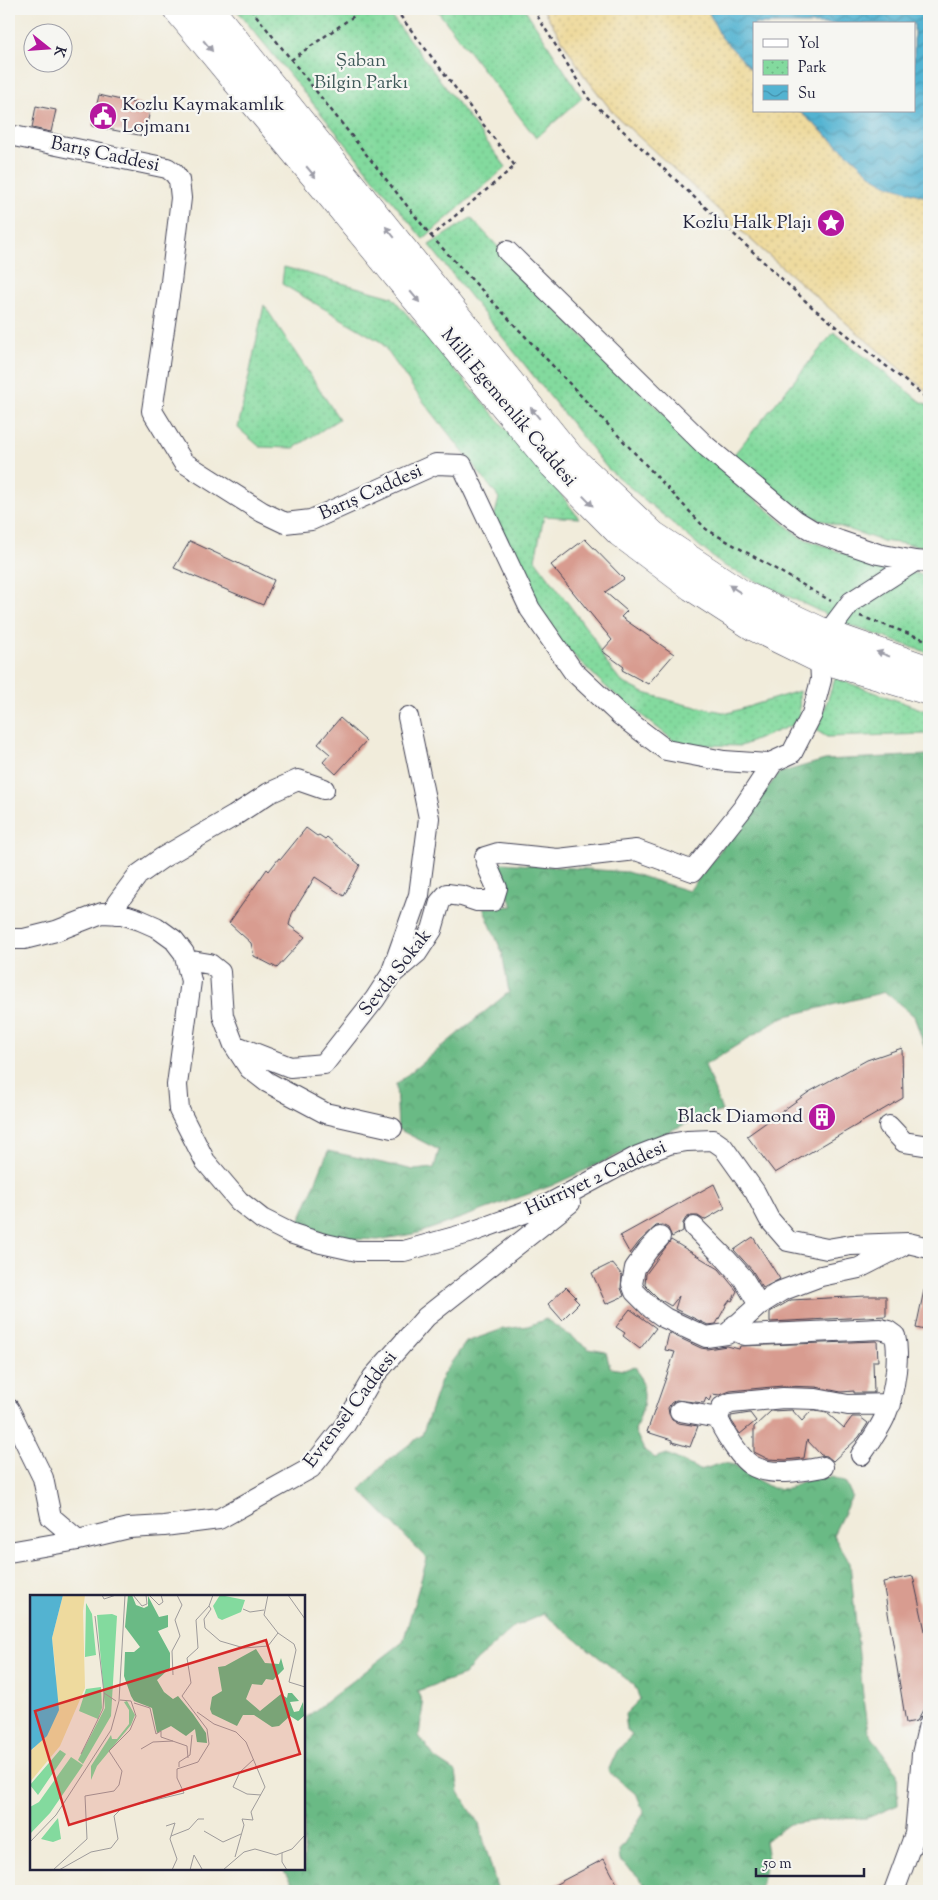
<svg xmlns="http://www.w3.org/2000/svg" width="938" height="1900" font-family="'Sorts Mill Goudy',serif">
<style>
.forest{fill:url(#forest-crowns);stroke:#466e60}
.sand{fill:url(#sand-dots);stroke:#887e6c}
.park{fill:url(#park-dots);stroke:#527e6c}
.water{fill:url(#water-waves);stroke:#3a6a86}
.building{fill:#d89c90}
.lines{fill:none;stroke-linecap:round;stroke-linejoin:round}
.minor-casing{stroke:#414053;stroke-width:22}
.highway-casing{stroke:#414053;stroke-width:29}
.path{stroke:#414053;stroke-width:2.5;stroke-dasharray:4 4;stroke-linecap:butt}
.minor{stroke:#fff;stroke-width:20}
.highway{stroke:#fff;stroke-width:28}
.oneway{fill:#9c9ca7}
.labels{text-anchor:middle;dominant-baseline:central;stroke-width:4.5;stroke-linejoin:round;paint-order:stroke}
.park-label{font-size:19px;fill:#3f5959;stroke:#f6f6f2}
.poi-label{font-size:19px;fill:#22223b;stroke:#f6f6f2;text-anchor:end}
.street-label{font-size:19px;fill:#22223b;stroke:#f6f6f2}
.inset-road{fill:none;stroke:#9e9b9b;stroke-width:1}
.view{fill:#d62828;fill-opacity:0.15;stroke:#d62828;stroke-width:2.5}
.inset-edge{fill:none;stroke:#22223b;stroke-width:2.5}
</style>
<defs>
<pattern id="forest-crowns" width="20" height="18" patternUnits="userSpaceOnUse" patternTransform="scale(1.25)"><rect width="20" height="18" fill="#6aba85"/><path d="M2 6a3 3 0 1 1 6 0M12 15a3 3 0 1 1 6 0" fill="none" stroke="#57976e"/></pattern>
<pattern id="sand-dots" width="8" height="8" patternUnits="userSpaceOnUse" patternTransform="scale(1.25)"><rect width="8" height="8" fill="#eeda9e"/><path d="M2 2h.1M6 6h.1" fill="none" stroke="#ccbb89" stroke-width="1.8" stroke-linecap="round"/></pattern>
<pattern id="park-dots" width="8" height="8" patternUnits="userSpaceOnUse" patternTransform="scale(1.25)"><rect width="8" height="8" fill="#83da9e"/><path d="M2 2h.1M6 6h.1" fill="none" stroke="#71bb89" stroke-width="1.8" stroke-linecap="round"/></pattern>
<pattern id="water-waves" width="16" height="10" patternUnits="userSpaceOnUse" patternTransform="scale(1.25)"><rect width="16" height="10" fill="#53b3d1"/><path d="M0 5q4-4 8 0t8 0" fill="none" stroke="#4491ab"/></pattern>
</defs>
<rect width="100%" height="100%" fill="#f6f6f2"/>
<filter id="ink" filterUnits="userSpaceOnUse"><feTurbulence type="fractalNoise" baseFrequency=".02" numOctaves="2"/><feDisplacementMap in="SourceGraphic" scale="10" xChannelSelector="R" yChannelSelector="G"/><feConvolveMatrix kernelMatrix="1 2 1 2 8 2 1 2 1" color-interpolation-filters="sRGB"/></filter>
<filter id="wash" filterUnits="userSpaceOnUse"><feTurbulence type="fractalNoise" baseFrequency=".0096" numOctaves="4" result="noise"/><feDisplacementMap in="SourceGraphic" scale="20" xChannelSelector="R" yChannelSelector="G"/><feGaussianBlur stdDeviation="1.12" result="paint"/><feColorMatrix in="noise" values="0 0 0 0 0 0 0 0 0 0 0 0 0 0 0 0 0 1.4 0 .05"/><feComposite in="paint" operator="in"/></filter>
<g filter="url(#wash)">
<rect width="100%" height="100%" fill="#f1ecdb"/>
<!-- forest -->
<path class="forest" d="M929,755v305l-15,-44 -29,-24 -102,25 -78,48 17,46 -39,14 -132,61 -132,47 -41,7 -41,-2 -39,-13 30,-74 86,19 20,-2 5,-18 -41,-21 -2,-45 113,-92 -7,-40 -19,-44 30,-2 -19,-38 9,-5 124,9 62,19 90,-118 46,-13z
M546,1319l43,30 17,3 4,16 14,2 11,-4c14,28 10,37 0,65l9,19 11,8 12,-4 33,16 23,-7 13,2 9,8 27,15 14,1 25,-11 21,-1 14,6 6,13 -19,39 17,28 14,143 4,25 29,42 1,32 -31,13 -38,1 -40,5 -24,17 3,18 -9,32h-112c-5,-14 -16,-21 -27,-30l-1,-10 25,-38 -7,-18 -29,-24 9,-20 15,-16 -5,-4 -2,-17 15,-15 -6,-14 -90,-71 -29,12 -38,34 -13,15 -47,16 6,13 -4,32 17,23 20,13 3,20 20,32 19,67h-201l-14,-22h21v-150l99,-77 24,-83 -67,-69 27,-29 35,-26 21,-61 23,-32 37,-13 25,-3z"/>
<!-- sand -->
<path class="sand" d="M543,9h165l40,58 6,5v39h45l75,66 55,20v196l-41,-34 -127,-110 -146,-134 -32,-41z"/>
<!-- park -->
<path class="park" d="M236,9h138l5,6 7,-6 120,158 -83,72z
M436,9h89l57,89 -46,40z
M471,218l107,114 156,149 66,56 80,30 49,9v77l-83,-29 -125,-60 -114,-96 -178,-223z
M284,267l108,30 158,183 29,38 -35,-2 -9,43 58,78 12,24 17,21 22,11 39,11 45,9 71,-22 1,31 -59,24 -63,-2 -71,-56 -44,-43 -27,-41 -42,-86 5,-20 -83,-106 -35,-50 -99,-58z
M264,305l75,114 -45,29 -34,-1 -22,-19z
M834,332l83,67 12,7v141l-47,-6 -75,-26 -76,-57z
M835,678l94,34v22l-102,3 -10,-6z"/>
<!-- water -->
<path class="water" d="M707,9h222v189l-41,-13 -14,-8 -75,-66h115v-87h-160v48l-33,-35z"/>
<g id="blocks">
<!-- building -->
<path class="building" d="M99,95l52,12 -7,29 -52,-10z
M36,106l20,4 -5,22 -19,-4z
M585,539l39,40 -19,13 22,19 -6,6 53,37 -26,30 -26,-14 2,-3 -22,-16 10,-11 -61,-75z
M190,541l84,39 -11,25 -89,-37z
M340,718l26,23 -30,33 -13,-12 7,-8 -12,-10z
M306,828l11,8 2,-1 6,4 2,-2 33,28 -16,31 -29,-19 -23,37 -3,11 16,12 -28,31 -23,-12 -3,-13 -22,-20 38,-54 2,2 10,-13 2,1z
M902,1048l1,50 -128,75 -28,-37 62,-44 58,-32z
M714,1184l11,24 -21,12 -6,-4h-8l-4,2 -3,5v8l-11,6 -4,-9 -6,-3 -6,1 -17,16 -9,12 -10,-18z
M753,1237l27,42 -17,9 -11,-18 -18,-20z
M671,1240l48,29 18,22 -5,10 -2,-1 -3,4 -11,20 -8,1 -27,-13 -6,-3 4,-13 -8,10 -12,-7 -14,-14 1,-11z
M612,1263l10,12 -1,13 3,8 -18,8 -14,-31z
M566,1287l10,10 -2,1 5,5 -17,17 -14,-16z
M924,1290l5,1v40l-13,-3z
M866,1296h20v20l-116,6v-10l21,-12z
M630,1309l26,19 -16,21 -17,-13 2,-3 -9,-6z
M669,1333l32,15 6,1 20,-3 12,3 1,-3 137,-5 1,20h-5l1,32h-20v-2l-13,1 -25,-5 -34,-1 -52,5 -10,4 -8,-1 -3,7 -3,-3 -2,5 -28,-3 -5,3 -3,5 1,6 3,6 6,3 20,3 -8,21 -18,-5v-2l-25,-8 28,-80 -10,-2z
M792,1410l10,11 9,-10h4l12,2 17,15 8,-11h8l8,6 -9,14 -26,24 -6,-5 -6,-1 -14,-15 -3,18 -18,2 -18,-1 -14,-7v-25l17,-16z
M750,1413l6,8 -16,13 -9,-14v-4z
M913,1576l16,73v50l-12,22 -11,2 -23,-141z
M604,1859l17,32h-78z"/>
</g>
</g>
<g filter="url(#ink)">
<use href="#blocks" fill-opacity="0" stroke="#414053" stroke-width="1"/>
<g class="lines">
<defs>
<path id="minor" d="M9,135l158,33 7,5 5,7 2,18 -10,84 -19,129 31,51 79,50 23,11 26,-3 125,-56 26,1 68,144 43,62 47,44 46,35 58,11 44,3 24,-11 20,-39 9,-34 -1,-21
M507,251l200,196 88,73 18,11 27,10 38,13 37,7
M827,634l24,-32 64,-41 14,1
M115,914l2,-11 21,-28 24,-17 72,-42 35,-23 29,-13 26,9
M9,939h15l32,-8 46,-18 20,1 18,6 16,7 18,13 10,13 7,28 -14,104 2,25 26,51 34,40 23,18 28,14 31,10 36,8h47l65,-18 80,-29 89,-48 31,-12 18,-3 26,-1 10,7 32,45 14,27 19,22 39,8 24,-4 57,-2 21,5
M186,960l24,4 10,8 3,44 11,29 15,23 18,14 58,31 67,15
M391,974l28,-79 10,-77 -21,-101
M234,1045l56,22 34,-3 51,-65 15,-23 27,-23 15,-23 8,-28 7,-8 15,2 15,5h16l4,-13 -8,-18 -4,-13 13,-4 60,6 78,-9 57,21 50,-63 31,-47
M889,1126l15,16 25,4
M694,1227l32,32 17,19 16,27
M660,1237l-12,13 -13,18 -3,16 3,8 16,16 14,10 41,19 21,-3 32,-29 22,-14 40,-15 38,-8 43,-22
M735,1325l5,8 5,2 135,-6 8,2 7,5c3,12 2,23 1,35 -5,40 -12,52 -35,84
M9,1409l34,69 8,39 27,23
M680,1411l38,7
M823,1467c-21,4 -53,10 -72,-2 -8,-5 -13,-13 -18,-20 -6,-9 -12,-18 -15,-27l4,-11 9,-4 52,-5 33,1 32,6 43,-1
M9,1552l69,-12 51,-12 35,-2 55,-7 92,-51 34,-43 28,-48 53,-60 144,-114
M894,1891l21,-57 7,-80 7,-30"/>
<path id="highway" d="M177,9l376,456 67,68 72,54 62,40 61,30 114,34
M210,9l360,448 83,78 89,59 85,40 102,36"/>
</defs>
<!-- minor casing -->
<use href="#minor" class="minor-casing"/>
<!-- highway casing -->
<use href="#highway" class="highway-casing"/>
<!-- path -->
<path class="path" d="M251,9l180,227 84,-70 -120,-157
M379,9l2,3 4,-3
M533,9l56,90 223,208 117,93
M291,60l73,-51
M431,236l275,293 125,72
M860,616l69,25"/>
<!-- minor -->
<use href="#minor" class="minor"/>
<!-- highway -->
<use href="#highway" class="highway"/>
</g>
<!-- one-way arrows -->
<defs><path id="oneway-solid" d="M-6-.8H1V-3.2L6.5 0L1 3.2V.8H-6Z" transform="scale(1.25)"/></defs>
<g class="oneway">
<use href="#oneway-solid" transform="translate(208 46) rotate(50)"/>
<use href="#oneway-solid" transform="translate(311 172) rotate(50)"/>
<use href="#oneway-solid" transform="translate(390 232) rotate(-129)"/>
<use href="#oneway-solid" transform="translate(415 297) rotate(50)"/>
<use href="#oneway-solid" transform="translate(535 413) rotate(-129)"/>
<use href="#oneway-solid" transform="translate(588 501) rotate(46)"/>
<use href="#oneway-solid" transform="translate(735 589) rotate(-147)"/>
<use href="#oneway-solid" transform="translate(883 654) rotate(-160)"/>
</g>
</g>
<!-- icons -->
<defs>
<symbol id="civic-disc" viewBox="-11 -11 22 22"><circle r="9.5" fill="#b5179e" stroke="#f6f6f2"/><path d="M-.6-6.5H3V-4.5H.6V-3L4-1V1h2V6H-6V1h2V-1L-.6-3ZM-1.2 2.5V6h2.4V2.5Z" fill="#fff"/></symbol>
<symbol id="sight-disc" viewBox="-11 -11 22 22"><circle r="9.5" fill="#b5179e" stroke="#f6f6f2"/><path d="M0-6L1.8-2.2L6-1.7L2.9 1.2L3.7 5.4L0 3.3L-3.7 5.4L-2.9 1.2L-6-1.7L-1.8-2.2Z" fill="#fff"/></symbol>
<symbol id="building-disc" viewBox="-11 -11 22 22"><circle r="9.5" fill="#b5179e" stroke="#f6f6f2"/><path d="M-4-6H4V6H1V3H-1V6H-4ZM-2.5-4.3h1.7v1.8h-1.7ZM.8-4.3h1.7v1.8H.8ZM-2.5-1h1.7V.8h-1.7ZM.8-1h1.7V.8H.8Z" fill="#fff"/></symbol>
</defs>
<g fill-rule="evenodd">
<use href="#civic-disc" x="87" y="100" width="32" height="32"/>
<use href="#sight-disc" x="815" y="207" width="32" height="32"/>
<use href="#building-disc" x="806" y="1101" width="32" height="32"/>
</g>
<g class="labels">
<!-- park labels -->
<g class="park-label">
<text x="361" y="61">Şaban<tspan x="361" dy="22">Bilgin Parkı</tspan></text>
</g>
<!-- poi labels -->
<g class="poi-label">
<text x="122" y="105" text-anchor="start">Kozlu Kaymakamlık<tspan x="122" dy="22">Lojmanı</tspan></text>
<text x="812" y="223">Kozlu Halk Plajı</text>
<text x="803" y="1117">Black Diamond</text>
</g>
<!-- street labels -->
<g class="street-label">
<text transform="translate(105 155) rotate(12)">Barış Caddesi</text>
<text transform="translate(508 408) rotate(50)">Milli Egemenlik Caddesi</text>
<text transform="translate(371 493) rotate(-24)">Barış Caddesi</text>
<text transform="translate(396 973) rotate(-52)">Sevda Sokak</text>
<text transform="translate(596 1179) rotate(-25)">Hürriyet 2 Caddesi</text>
<text transform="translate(351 1410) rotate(-53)">Evrensel Caddesi</text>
</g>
</g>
<!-- overview -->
<g transform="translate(30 1595)">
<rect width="275" height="275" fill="#f1ecdb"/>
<path d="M98,0h4l4,10 8,3 4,-2v-10l11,21 9,-2v12l-10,4 12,22v15l-13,12 7,12 9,7 5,-3 15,18 13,19 1,10 -10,-1 -2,-13 -9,7 -15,-10 -14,7 -5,-25 -18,-7 -3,-5 -7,-20 1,-24h9l6,-5 -15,-20zM226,54l9,14 14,1 2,-6 3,11 -11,11 -7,-1 -4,6 -10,-1 -6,15 14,12 21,-17 6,4 1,-5h4l7,8 -9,1 4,10 5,-1 4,-9 1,14 -6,5 -8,-5 -11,10 -7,1 -18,-12h-11l-6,11 -25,-12 -2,-5 2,-12 10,-6 -4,-24 7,-1z" fill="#6aba85"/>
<path d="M33,0h22l-2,16 2,77 -25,58 -30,36v-31l4,-3 22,-74 -4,-36z" fill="#eeda9e"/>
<path d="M190,0l25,5 -4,12 -19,8 -4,-2 -5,-12z" fill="#83da9e"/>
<path d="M56,8l6,11 4,41 -11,2zM82,19l5,2 -6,100 -28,48 -5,-4 27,-52 -8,-93zM71,92l1,21 -4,11 -19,-8 7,-22zM97,106l8,14 -4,10 -34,41 -6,14v-14l20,-31 1,4h5l12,-15v-14l-5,-8zM30,155l6,4 -28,41 -8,-10zM41,162l12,8 -33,48 -20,21v-27l9,-5zM28,223l3,21 -8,3 -12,-3z" fill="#83da9e"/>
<path d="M0,0h33l-11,43 7,72 -12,26 -17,15z" fill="#53b3d1"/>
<path class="inset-road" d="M72,0l2,4 12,-4M103,0l9,11 5,-2 -1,-9M119,0l10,10 4,-3 -2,-7M238,0l-4,20 14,18 16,11 2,6 -7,32 16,5M258,0l17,24M179,11l2,3 -7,10 1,9 15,13 24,7 24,-2 10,-13M213,14l7,3 14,-2M65,21l9,77 12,8M143,80l-1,-24 8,-15 -5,-16 7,-15 -5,-10M104,108l16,5 6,26 5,-3v6l26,9 1,12M167,117l17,12 22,8 10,10 19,45 -14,25 2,8 -11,-1 2,6 -9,32M111,154l12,-7 20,-1M51,159l22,-45 1,-16M224,164l-14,13 -7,15 14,7 14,1M149,172v-5l11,-7 2,-20M136,231l9,-3 -5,16 7,20 -5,11M174,236l19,11 18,-8M141,241l18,-7 9,-10h6M0,247l26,-27 55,-85 8,-29 6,-106M252,258v9l5,8M23,275l34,-31 -2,-43 29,-5 5,-6 3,-14 -13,-20 21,-21 6,-14 -5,-15 -11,-1M29,275l32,-18 20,-4 7,-9 -4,-23 8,-8 62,-15 -7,-15v-9l21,-7 11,-18 -2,-15 -25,-33 9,-13 -4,-25 11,-10 -2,-28 13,-14 4,-11M160,275l4,-15 8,14M193,275l21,-18 11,-3 21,6 16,-6 13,-14"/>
<path class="view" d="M236,45l34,114 -231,71 -34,-114z"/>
<rect width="275" height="275" class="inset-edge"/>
</g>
<!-- margin -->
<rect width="938" height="1900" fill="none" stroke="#f6f6f2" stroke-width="30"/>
<!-- legend -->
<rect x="753" y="22" width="162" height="90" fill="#f6f6f2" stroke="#a1a1a9"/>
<rect x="763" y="39" width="25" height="8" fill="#ffffff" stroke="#a1a1a9"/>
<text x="798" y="48" font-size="15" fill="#22223b">Yol</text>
<rect x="763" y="60" width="25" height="15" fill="url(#park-dots)" stroke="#a1a1a9"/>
<text x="798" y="72" font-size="15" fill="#22223b">Park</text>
<rect x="763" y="85" width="25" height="15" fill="url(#water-waves)" stroke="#a1a1a9"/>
<text x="798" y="98" font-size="15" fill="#22223b">Su</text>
<!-- north arrow -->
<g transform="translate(48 48) rotate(107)"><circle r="24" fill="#f6f6f2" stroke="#a1a1a9"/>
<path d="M0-4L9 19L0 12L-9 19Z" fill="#b5179e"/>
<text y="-8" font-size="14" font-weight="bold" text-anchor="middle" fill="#22223b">K</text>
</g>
<!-- scale -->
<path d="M756 1868v8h108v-8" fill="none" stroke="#22223b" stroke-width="2.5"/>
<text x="763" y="1868" font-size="15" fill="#22223b" stroke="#f6f6f2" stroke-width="4" paint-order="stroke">50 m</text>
</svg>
